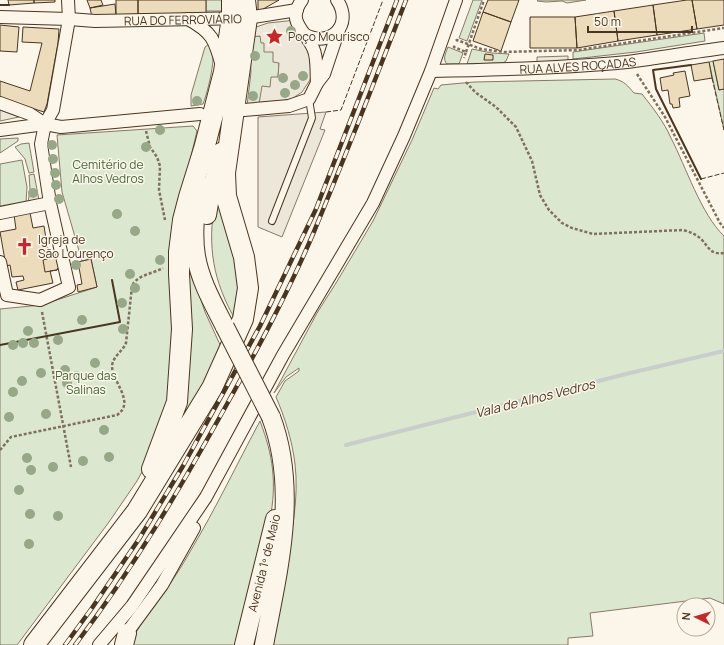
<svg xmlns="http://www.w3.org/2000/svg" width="724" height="645" font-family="Manrope,sans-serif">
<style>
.green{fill:#dce7d0;stroke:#887966}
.parking{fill:#ede7d9;stroke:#887966}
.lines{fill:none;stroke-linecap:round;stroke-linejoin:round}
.stream{stroke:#c9cecd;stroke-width:4}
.building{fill:#ecdcbc;stroke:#4a3520}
.lane-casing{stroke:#4a3520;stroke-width:8}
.street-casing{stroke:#4a3520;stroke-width:14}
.secondary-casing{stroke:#4a3520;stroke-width:20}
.primary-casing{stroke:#4a3520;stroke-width:22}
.path{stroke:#7f6f5c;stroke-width:2.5;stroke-dasharray:3 2;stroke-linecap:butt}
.lane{stroke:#fbf6e9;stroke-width:6}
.street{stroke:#fbf6e9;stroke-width:12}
.secondary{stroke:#fbf6e9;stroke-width:18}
.primary{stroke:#fbf6e9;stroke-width:20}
.rail-casing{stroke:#4a3520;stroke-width:4.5}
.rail{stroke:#fbf6e9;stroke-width:3;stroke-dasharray:9;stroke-linecap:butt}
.secondary-bridge-casing{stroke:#4a3520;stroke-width:20;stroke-linecap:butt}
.secondary-bridge{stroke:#fbf6e9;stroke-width:18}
.fence{stroke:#4a3520;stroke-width:1;stroke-dasharray:5 2;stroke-linecap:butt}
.wall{stroke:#4a3520;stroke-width:2}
.tree{fill:#96a887}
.labels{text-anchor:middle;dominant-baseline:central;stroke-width:3;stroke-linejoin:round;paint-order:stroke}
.street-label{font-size:12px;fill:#4a3520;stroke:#fbf6e9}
.poi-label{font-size:12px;fill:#4a3520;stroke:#fbf6e9;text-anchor:start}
.park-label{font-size:12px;fill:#436837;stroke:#fbf6e9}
.water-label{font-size:13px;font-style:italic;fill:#4a3520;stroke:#fbf6e9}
</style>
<rect width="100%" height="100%" fill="#fbf6e9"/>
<!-- green -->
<path class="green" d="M206,0h19l-1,11h-18z
M473,0h9l-15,41 -8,-3z
M538,0h48l-19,3 -5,-2 -16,1 -9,-1z
M704,33l1,8 -69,11 -63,7v-7z
M260,36l4,7 9,9 6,11 -1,15 -19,26 -12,2 4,-34 -2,-35z
M209,44c1,2 3,4 3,6 4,10 -5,44 -9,54l-12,2v-11l14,-48z
M448,47l15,6 -4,11h-12c-5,-5 -1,-11 1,-17z
M472,49l20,4 17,1 -3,7 -3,2 -36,1z
M713,61l6,29 5,-1v41l-15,-68z
M615,79c9,2 13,7 19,14l8,1c11,14 22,28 29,44 15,29 30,76 53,98v368l-14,-6 -120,15 3,23 -25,2v7h-296c4,-27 9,-54 14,-81 6,-33 13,-66 9,-100 -3,-24 -10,-46 -19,-67l9,-16 14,-10v-3l-13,9 -12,16 43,-80 19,-30 37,-62 39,-81 22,-52 4,1 3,-4 33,-3z
M193,126l4,5 -22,92 -1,156 -19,69 -18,33 -28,41 -92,123h-17v-336l41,-4 56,-18 -6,-28 -9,2 -20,-69 -5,-57z
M18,138v3l-18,12v-14z
M29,143l5,29 -5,1 -4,-14 -10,-12 6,-3z
M22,160l5,27 -1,16 -26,4v-43z
M34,174l5,26 -11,3 2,-14 -1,-14z
M215,201l6,1 19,68 -4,51c-23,-40 -29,-74 -21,-120z
M185,241l13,50 7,21 17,37 -43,81z
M260,421c13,34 17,62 10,98l-34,126h-106c7,-18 20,-33 31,-49 11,-14 21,-30 30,-46 25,-42 46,-86 69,-129z"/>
<!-- parking -->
<path class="parking" d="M296,20l8,14 9,34 -3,12 -8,12 -9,6 -14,4 -20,2 3,-18 8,1 1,-10h7l1,-14 -6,-1v-10h-9v-9h-3l-1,-7 -11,1 3,-5 4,-5 12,-4z
M568,56v5l-31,2v-6z
M0,110l19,7 -19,4z
M326,112l-6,17 5,1 -43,107 -24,-10v-110z"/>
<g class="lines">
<!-- stream -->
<path class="stream" d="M346,445l284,-72 94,-22"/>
</g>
<!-- building -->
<path class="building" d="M8,0h26v3l-25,2z
M34,0h21v2l-21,1z
M87,0h14l2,5 -13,3z
M116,0h22v15l-22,1z
M138,0h68v13l-68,2z
M258,0h21l-21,12z
M488,0h31l-8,22 -28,-10z
M687,0h5l5,29 -40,6 -4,-30z
M692,0h32v25l-27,4z
M115,4l1,12 -24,1 -2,-9z
M653,5l4,30 -39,6 -4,-30z
M614,11l4,30 -41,7 -2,-31z
M483,12l28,10 -10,29 -28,-10z
M530,17h45l2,31h-47z
M0,25l19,2 -2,25 -17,-1z
M23,27l36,2 -1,14 -11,61 -3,8 -44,-14v-17l30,10 12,-48 -20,-1z
M485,54l8,1v5h-9z
M724,59v30l-5,1 -6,-29z
M709,62l3,16 -18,3 -3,-16z
M685,71l5,25 -11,2 1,9 -7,1 -1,-4h-2l-2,-14 -6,1 -2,-13 14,-3 -1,-2z
M30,213l3,15 11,-2 5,32 5,-1 4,3 2,5 -3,5 -7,1 3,12 -35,7 -2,-8 8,-2 -1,-4 -11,1 -2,-12 -4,1 -6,-34 16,-3 -2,-14z
M54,257l4,3 2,5 -3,5 -12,2 -2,-12z
M91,259l6,28 -19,5 -1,-7 5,-1 -4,-22z"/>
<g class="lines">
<defs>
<path id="lane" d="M272,221l40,-103 -3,-19"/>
<g id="street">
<path d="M302,0c-16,22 3,30 11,48 5,10 3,24 4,35l7,-9 15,-45"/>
<path id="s1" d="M0,17l69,2 26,2 152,-3 50,-8"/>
<path d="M188,19c24,13 27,21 34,47"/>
<path d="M304,34c26,15 50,-9 33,-34"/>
<path id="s2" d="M431,71c66,-1 131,-3 196,-9 32,-4 65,-10 97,-14"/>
<path d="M0,103l30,11 15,10"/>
<path d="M244,110l45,-4 20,-7 8,-16"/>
<path d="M0,130l45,-6 16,3 139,-13"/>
<path d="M0,213l50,-10"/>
<path d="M0,262l7,33 33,5 29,-13 -19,-84 -9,-59 4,-20 8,-14 16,-91 -1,-19"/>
<path d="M123,638l39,-53 32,-57"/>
<path d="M99,645l33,-39 74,-109 77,-142 90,-152 31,-67 27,-65 25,-71"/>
</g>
<path id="secondary" d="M199,184c-3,24 -7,48 -3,72 4,25 18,49 29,71
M207,215l3,-18 11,-45
M124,645l3,-12
M244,645l31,-126
M264,645c14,-74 35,-154 7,-228"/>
<path id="primary" d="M152,469l25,-67 5,-73 -3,-55v-22l4,-32 6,-23 15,-48 20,-77 8,-55v-17
M34,645l103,-134 75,-123 31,-69 5,-31 -4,-31 -18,-61 -1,-23 22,-155 -2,-18"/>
</defs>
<!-- lane casing -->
<use href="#lane" class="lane-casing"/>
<!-- street casing -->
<use href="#street" class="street-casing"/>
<!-- secondary casing -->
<use href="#secondary" class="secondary-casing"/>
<!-- primary casing -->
<use href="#primary" class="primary-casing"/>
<!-- path -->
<path class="path" d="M456,41l1,-1 24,9 23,3 74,-2 146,-22
M455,46l-1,1 12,5 -2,6
M466,52l18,-52
M637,74l28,43 55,106 4,5
M466,82l9,10 21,15 20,20 16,34 8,34 9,15 13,13 10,5 21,6 90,-4c7,2 13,4 18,9 8,8 9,16 23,14
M146,131l4,16 7,10 3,9 -1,24 6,30
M42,312l29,155
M0,450l11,-13 106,-22c19,-13 -5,-33 -5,-49 1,-10 11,-15 14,-23l6,-57c5,-11 20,-12 31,-18"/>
<!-- lane -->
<use href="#lane" class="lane"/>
<!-- street -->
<use href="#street" class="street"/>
<!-- secondary -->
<use href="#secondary" class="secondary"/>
<!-- primary -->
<use href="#primary" class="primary"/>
<defs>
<path id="rail" d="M65,645l27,-37 47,-69 44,-73 77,-140 56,-117 81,-209
M75,645c58,-76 106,-158 152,-241 31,-56 61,-111 86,-170 32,-77 63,-156 93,-234"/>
</defs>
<!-- rail casing -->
<use href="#rail" class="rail-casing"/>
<!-- rail -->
<use href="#rail" class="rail"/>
<defs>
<path id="secondary-bridge" d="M225,327l46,90"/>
</defs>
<!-- secondary-bridge casing -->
<use href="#secondary-bridge" class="secondary-bridge-casing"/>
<!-- secondary-bridge -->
<use href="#secondary-bridge" class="secondary-bridge"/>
<!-- fence -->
<path class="fence" d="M712,78l12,52
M326,112l15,-2 42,-110
M701,179l23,-6"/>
<!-- wall -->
<path class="wall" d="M0,5h9
M691,65l-38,5 3,19 45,90
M0,345l120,-23 -8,-42"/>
</g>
<!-- trees -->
<g class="tree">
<circle cx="291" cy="31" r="5"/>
<circle cx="255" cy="56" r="5"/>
<circle cx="303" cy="76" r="5"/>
<circle cx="283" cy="78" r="5"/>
<circle cx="295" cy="85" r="5"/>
<circle cx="285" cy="93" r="5"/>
<circle cx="253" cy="96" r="5"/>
<circle cx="197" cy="101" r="5"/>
<circle cx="160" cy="130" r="5"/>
<circle cx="52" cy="145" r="5"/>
<circle cx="146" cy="147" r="5"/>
<circle cx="53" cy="159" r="5"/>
<circle cx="55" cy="173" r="5"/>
<circle cx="56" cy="185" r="5"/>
<circle cx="33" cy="193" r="5"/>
<circle cx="59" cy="199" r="5"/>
<circle cx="117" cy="214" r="5"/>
<circle cx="135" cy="231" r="5"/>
<circle cx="160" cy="260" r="5"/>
<circle cx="76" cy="265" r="5"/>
<circle cx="130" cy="274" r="5"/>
<circle cx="135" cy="288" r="5"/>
<circle cx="122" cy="303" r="5"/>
<circle cx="82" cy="320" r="5"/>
<circle cx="123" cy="329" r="5"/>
<circle cx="28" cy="331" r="5"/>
<circle cx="58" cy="340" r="5"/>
<circle cx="23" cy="343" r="5"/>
<circle cx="34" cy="343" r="5"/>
<circle cx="13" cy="345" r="5"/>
<circle cx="95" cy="363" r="5"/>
<circle cx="65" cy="370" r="5"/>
<circle cx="41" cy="373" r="5"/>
<circle cx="77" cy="376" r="5"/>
<circle cx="22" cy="381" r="5"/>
<circle cx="67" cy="383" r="5"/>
<circle cx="13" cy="392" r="5"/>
<circle cx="46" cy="414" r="5"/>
<circle cx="9" cy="417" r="5"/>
<circle cx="104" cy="430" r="5"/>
<circle cx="109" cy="457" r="5"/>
<circle cx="27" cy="458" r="5"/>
<circle cx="83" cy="461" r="5"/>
<circle cx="53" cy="467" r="5"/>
<circle cx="31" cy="470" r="5"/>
<circle cx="19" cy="490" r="5"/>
<circle cx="30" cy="514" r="5"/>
<circle cx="58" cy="516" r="5"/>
<circle cx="29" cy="544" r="5"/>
</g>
<!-- icons -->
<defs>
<symbol id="sight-bare" viewBox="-9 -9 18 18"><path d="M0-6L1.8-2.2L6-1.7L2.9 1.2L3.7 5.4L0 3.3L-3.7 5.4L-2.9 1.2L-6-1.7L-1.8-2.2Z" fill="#c62828" stroke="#fbf6e9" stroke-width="2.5" paint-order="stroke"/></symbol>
<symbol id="church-bare" viewBox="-9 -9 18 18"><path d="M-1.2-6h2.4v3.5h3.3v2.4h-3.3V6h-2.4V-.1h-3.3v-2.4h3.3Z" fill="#c62828" stroke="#fbf6e9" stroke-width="2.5" paint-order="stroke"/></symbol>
</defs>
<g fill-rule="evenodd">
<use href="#sight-bare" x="262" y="24" width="25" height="25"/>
<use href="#church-bare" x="12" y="234" width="25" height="25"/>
</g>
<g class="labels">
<!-- street labels -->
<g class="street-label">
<text stroke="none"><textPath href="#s1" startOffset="183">RUA DO FERROVIÁRIO</textPath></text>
<text stroke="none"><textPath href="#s2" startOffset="147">RUA ALVES ROÇADAS</textPath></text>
<text transform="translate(264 563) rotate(-76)">Avenida 1º de Maio</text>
</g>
<!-- poi labels -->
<g class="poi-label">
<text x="288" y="36">Poço Mourisco</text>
<text x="38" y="239">Igreja de<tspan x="38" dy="14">São Lourenço</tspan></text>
</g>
<!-- park labels -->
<g class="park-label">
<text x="108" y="164">Cemitério de<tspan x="108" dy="14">Alhos Vedros</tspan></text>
<text x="86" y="375">Parque das<tspan x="86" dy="14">Salinas</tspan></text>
</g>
<!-- water labels -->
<g class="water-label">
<text transform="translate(535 398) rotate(-14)">Vala de Alhos Vedros</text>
</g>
</g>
<!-- north arrow -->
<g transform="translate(696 617) rotate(275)"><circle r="19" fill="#fbf6e9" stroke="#b4a999"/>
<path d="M0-3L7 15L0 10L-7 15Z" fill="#c62828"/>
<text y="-6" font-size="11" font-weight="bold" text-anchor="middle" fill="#4a3520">N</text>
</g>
<!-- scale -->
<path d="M588 26v6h104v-6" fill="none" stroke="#4a3520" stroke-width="2"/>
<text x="594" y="26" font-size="12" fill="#4a3520" stroke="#fbf6e9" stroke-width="3" paint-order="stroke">50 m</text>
</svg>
